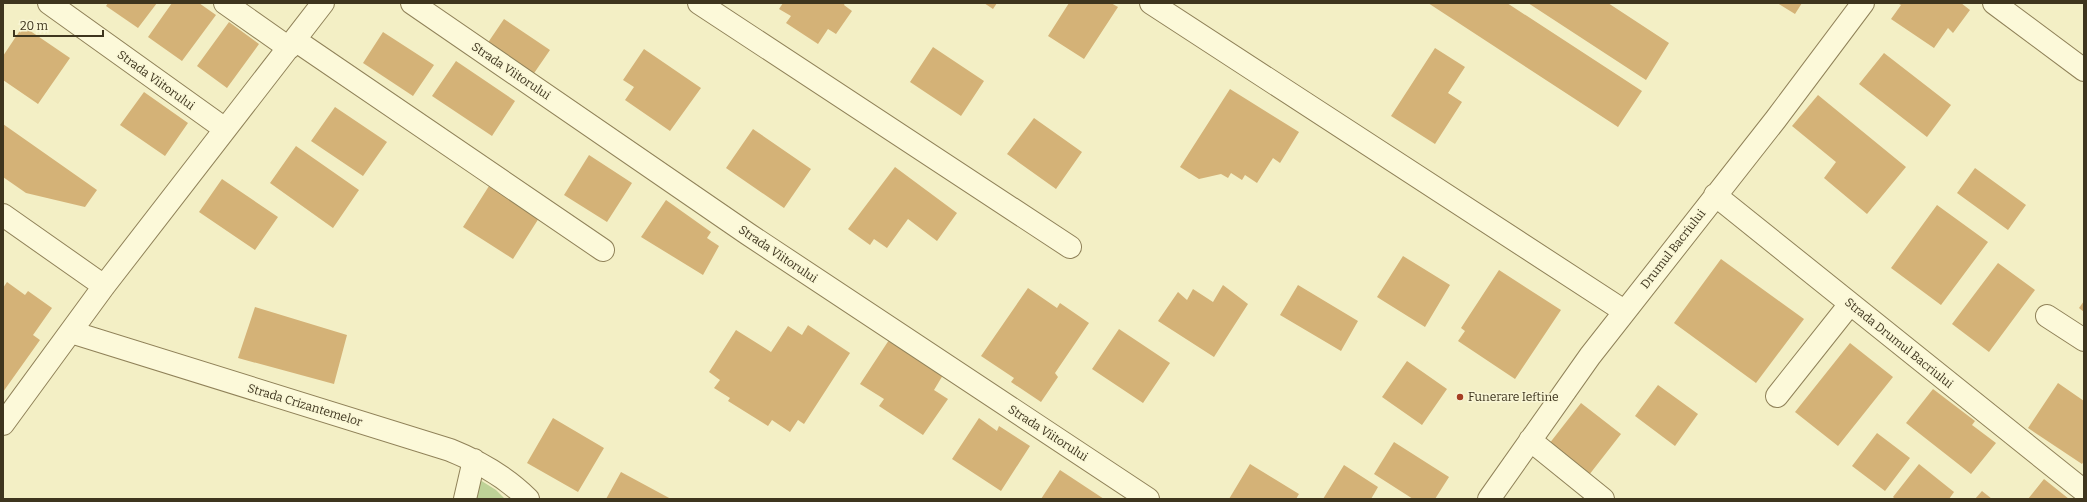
<svg xmlns="http://www.w3.org/2000/svg" width="2087" height="502" font-family="Bitter,serif">
<style>
.green{fill:#bed297}
.building{fill:#d4b277}
.lines{fill:none;stroke-linecap:round;stroke-linejoin:round}
.minor-casing{stroke:#908259;stroke-width:24}
.minor{stroke:#fcf9d9;stroke-width:22}
.poi-dot{fill:#a53e22;stroke:#f9f6d5;stroke-width:1.5}
.labels{text-anchor:middle;dominant-baseline:central;stroke-width:3;stroke-linejoin:round;paint-order:stroke}
.street-label{font-size:12px;fill:#3e351e;stroke:#f9f6d5}
.poi-label{font-size:12px;fill:#3e351e;stroke:#f9f6d5;text-anchor:start}
</style>
<rect width="100%" height="100%" fill="#f3efc5"/>
<!-- green -->
<path class="green" d="M461,468l35,22 9,9h-51z"/>
<!-- building -->
<path class="building" d="M108,3h49l-19,25 -32,-22z
M172,3h27l17,12 -34,46 -34,-24z
M783,3h62l-1,2 8,6 -16,23 -8,-5 -10,15 -32,-21 5,-7 -12,-7z
M984,3h13l-4,6z
M1069,3h42l7,4 -34,52 -36,-23z
M1428,3h79l135,88 -24,36z
M1528,3h80l61,40 -23,37z
M1777,3h25l-7,11z
M1897,3h64l9,7 -17,23 -5,-5 -14,20 -43,-29 10,-14z
M504,19l46,31 -20,29 -45,-32z
M229,22l30,22 -32,44 -30,-22z
M23,26l47,32 -32,46 -35,-24v-24z
M383,32l51,33 -21,31 -50,-33z
M933,47l51,34 -23,35 -51,-34z
M1435,48l30,19 -17,26 14,9 -27,42 -44,-28z
M644,49l57,39 -31,43 -45,-31 9,-13 -11,-7z
M1884,53l67,52 -24,32 -68,-53z
M456,61l59,40 -23,35 -60,-40z
M1230,89l69,43 -19,31 -7,-5 -16,25 -12,-8 -3,5 -11,-7 -3,5 -7,-4 -22,5 -19,-12z
M144,92l44,31 -23,33 -45,-31z
M1818,95l88,72 -39,47 -43,-36 12,-16 -44,-36z
M335,107l52,35 -24,34 -52,-35z
M1034,118l48,34 -26,37 -49,-35z
M3,124l94,66 -12,17 -59,-14 -23,-16z
M753,129l58,40 -27,39 -58,-40z
M296,146l63,44 -26,38 -63,-45z
M589,155l43,28 -25,39 -43,-27z
M895,167l62,46 -20,28 -29,-22 -21,29 -13,-9 -4,6 -22,-16z
M1975,168l51,37 -18,25 -51,-37z
M222,179l56,38 -23,33 -56,-38z
M489,186l50,32 -26,41 -50,-32z
M666,200l45,32 -4,6 12,8 -16,29 -62,-38z
M1937,205l51,37 -47,63 -50,-37z
M1403,256l47,29 -25,42 -48,-30z
M1721,259l83,60 -48,64 -82,-60z
M1998,263l37,27 -46,62 -37,-28z
M1499,270l62,40 -46,69 -57,-38 7,-10 -4,-3z
M7,282l18,13 3,-4 24,17 -19,27 7,5 -37,52v-104z
M1223,285l25,19 -34,53 -56,-36 20,-29 9,8 6,-11 20,13z
M1298,285l60,36 -17,30 -61,-36z
M1028,288l29,20 3,-5 29,20 -34,50 3,4 -17,25 -30,-20 3,-4 -33,-22z
M2084,301v11l-5,-4z
M255,307l92,28 -13,49 -96,-26z
M808,325l42,28 -46,71 -6,-4 -8,12 -18,-12 -4,6 -40,-25 2,-3 -16,-10 6,-8 -11,-8 27,-42 35,22 17,-26 14,9z
M1119,329l51,34 -27,40 -51,-34z
M889,340l54,35 -9,15 14,9 -25,36 -44,-29 5,-7 -24,-15z
M1850,343l43,34 -55,69 -43,-34z
M1407,361l40,28 -25,36 -40,-28z
M2058,383l26,18v60l-2,3 -54,-36z
M1658,385l40,29 -23,32 -40,-30z
M1933,389l42,32 -3,4 24,18 -25,31 -65,-51z
M1581,403l40,31 -32,41 -40,-31z
M553,418l51,30 -26,44 -51,-29z
M979,418l18,13 2,-5 31,20 -29,45 -49,-32z
M1877,433l33,25 -25,33 -33,-25z
M1394,442l55,35 -14,22h-22l-39,-25z
M1250,464l49,30 -3,5h-67z
M1919,464l35,28 -5,7h-54l-2,-2z
M1344,465l34,22 -7,12h-48z
M1060,470l44,29h-63z
M621,472l50,27h-65z
M2044,479l25,20h-41z
M1982,491l10,8h-17z"/>
<g class="lines">
<defs>
<path id="minor" d="M49,3l176,126
M225,3l64,45
M412,3l336,231 400,265
M699,3l371,244
M1151,3l473,308
M1994,3l90,67
M295,40l308,210
M1715,195l369,296
M3,215l101,71
M2047,316l37,24
M71,332l379,118c30,12 55,26 78,49
M1777,396l73,-92
M3,424l101,-138 219,-283
M1530,440l73,59
M465,499l9,-39
M1489,499l101,-143 186,-237 87,-116"/>
</defs>
<!-- minor casing -->
<use href="#minor" class="minor-casing"/>
<!-- minor -->
<use href="#minor" class="minor"/>
</g>
<!-- markers -->
<circle class="poi-dot" cx="1460" cy="397" r="4"/>
<g class="labels">
<!-- street labels -->
<g class="street-label">
<text transform="translate(511 71) rotate(34)">Strada Viitorului</text>
<text transform="translate(156 80) rotate(36)">Strada Viitorului</text>
<text transform="translate(1673 249) rotate(-52)">Drumul Bacriului</text>
<text transform="translate(778 254) rotate(34)">Strada Viitorului</text>
<text transform="translate(1899 343) rotate(39)">Strada Drumul Bacriului</text>
<text transform="translate(305 405) rotate(17)">Strada Crizantemelor</text>
<text transform="translate(1048 433) rotate(33)">Strada Viitorului</text>
</g>
<!-- poi labels -->
<g class="poi-label">
<text x="1468" y="397">Funerare Ieftine</text>
</g>
</g>
<!-- border -->
<rect width="2087" height="502" fill="none" stroke="#3e351e" stroke-width="8"/>
<!-- scale -->
<path d="M14 30v6h89v-6" fill="none" stroke="#3e351e" stroke-width="2"/>
<text x="20" y="30" font-size="12" fill="#3e351e" stroke="#f9f6d5" stroke-width="3" paint-order="stroke">20 m</text>
</svg>
